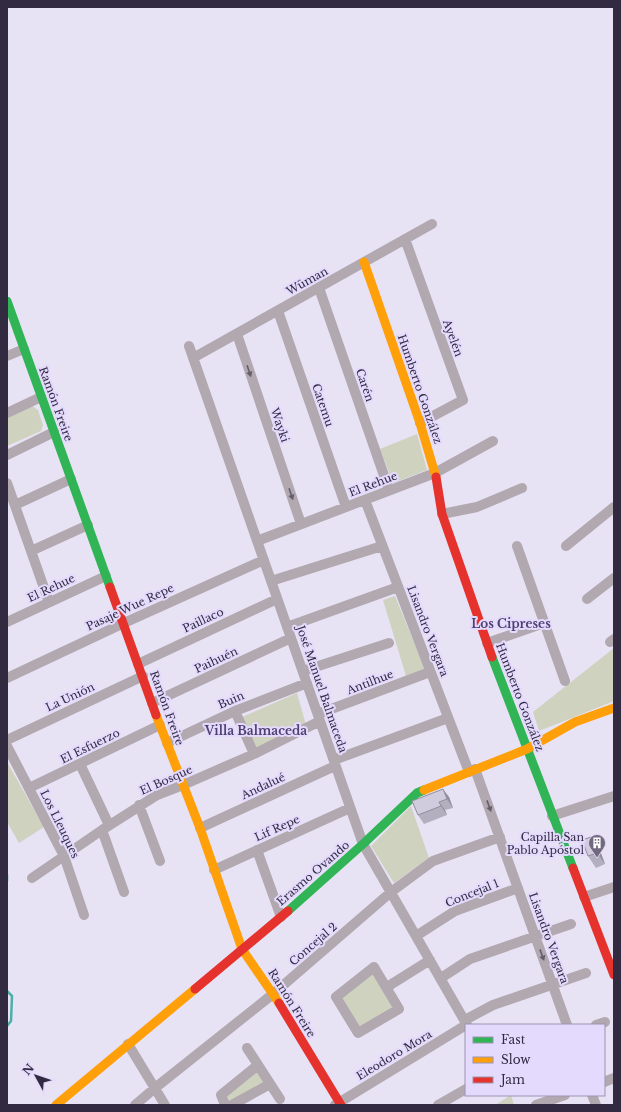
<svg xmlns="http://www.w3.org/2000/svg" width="621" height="1112" font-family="'Libre Baskerville',serif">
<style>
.green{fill:#cfd2bf}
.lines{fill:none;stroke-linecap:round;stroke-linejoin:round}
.stream{stroke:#4db0a7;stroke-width:2.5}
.street{stroke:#b2a8b0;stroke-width:10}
.fast{stroke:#30b455;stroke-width:9}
.slow{stroke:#ff9f0a;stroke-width:9}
.jam{stroke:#e5322d;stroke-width:9}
.wall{fill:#b4afbf}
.shaded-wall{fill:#928e9b}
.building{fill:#d1cbde;stroke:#928e9b}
.oneway{fill:#655c6d}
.labels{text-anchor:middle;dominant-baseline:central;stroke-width:4;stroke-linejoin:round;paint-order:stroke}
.street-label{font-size:11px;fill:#312a40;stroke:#e4dafd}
.poi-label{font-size:11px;fill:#312a40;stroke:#e4dafd;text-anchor:end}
.neighbourhood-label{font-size:12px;font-weight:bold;fill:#4f3f70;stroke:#e4dafd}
</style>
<rect width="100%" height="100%" fill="#e8e2f5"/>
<!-- green -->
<path class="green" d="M32,406l6,4 5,15 -2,6 -34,15v-30z
M417,434l10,36 -34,13 -13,-34z
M395,596l30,73 -19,7 -23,-76z
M614,648v53l-75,30 -6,-19z
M297,693l9,32 -49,24 -15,-32z
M7,762l37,65 -25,16 -12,-21z
M411,806l18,52 -35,25 -23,-37z
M374,967l25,42 -41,24 -21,-36z
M258,1065l12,19 -39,21 -10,-10z
M511,1095l3,10h-19z"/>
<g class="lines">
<!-- stream -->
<path class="stream" d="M7,875v6
M7,991l5,5 -1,25 -4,5"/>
<!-- street -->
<path class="street" d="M405,239l58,161 -43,23
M319,288l70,202
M278,311l68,196
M237,334l64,190
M189,346l174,498 104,181
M7,356l17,-7
M193,358l239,-134
M7,413l34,-16
M7,455l47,-23
M7,483l42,119
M365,500l104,272
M15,505l56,-26
M442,514l35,-7 45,-19
M257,541l178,-68 58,-32
M517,546l48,135
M566,546l48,-39
M31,551l57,-26
M271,581l111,-35
M587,599l27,-21
M7,622l99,-46
M287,627l111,-40
M610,642l4,-3
M487,643l57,-20
M138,664l139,-65
M303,671l86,-28
M7,678l117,-55 140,-63
M152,703l139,-65
M235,711l19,43
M318,714l112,-42
M7,740l136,-64
M167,743l68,-32 72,-28
M7,746l57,110 20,59
M334,760l114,-42
M80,764l29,61
M475,769l92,256
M29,788l131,-63
M139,805l21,56
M552,816l62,-20
M200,828l135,-62
M102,830l22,62
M257,850l24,67
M214,870l136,-62
M32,878l70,-48 55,-35 26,-10 71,-31 66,-33
M584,897l30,-10
M416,936l39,-25 63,-23
M374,967l25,42 -41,24 -22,-36z
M441,978l29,-19 101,-35
M387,987l43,-27
M465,1020l28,-15 93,-32
M596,1025l9,-3
M128,1044l37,61
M247,1048l33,51
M604,1082l10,-4
M592,1095l4,10
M135,1105l20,-17 118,-94 118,-102 42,-31 67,-24
M225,1105l-4,-10 37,-30
M232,1105l38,-21
M335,1105l131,-80
M438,1105l28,-16
M536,1105l29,-10"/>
<!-- fast -->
<path class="fast" d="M7,301l103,286
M492,657l81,211
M288,911l75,-67 54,-51 7,-3"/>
<!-- slow -->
<path class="slow" d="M364,262l56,161 16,54
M156,715l44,113 42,121 37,54
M424,790l103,-41 48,-27 39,-14
M56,1105l139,-116"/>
<!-- jam -->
<path class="jam" d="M436,477l6,37 50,143
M110,587l46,128
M573,868l41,107
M195,989l93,-78
M279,1003l62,102"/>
</g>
<!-- wall -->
<path class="wall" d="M449,797l4,11 -8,2 2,5 -23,9 -6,-9 -6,-14z
M599,848l6,16 -9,4 -8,-12z"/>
<!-- shaded-wall -->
<path class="shaded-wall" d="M443,789l6,8 4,11 -6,-9z
M439,802l6,8 2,5 -6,-9z
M591,837l8,11 6,16 -8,-11z"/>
<!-- building -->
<path class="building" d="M443,789l4,10 -8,3 2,4 -23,9 -6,-14z
M591,837l6,16 -9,3 -6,-16z"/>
<!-- one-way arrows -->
<defs><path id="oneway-solid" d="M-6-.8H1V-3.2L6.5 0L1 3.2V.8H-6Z"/></defs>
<g class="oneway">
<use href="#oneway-solid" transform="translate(249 371) rotate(71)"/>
<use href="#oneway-solid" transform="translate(291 494) rotate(71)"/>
<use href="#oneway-solid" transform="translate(489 806) rotate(70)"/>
<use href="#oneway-solid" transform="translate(542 955) rotate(70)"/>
</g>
<!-- icons -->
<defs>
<symbol id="building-pin" viewBox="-11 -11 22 30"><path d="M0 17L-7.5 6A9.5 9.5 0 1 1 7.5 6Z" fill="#716a7f" stroke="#e4dafd"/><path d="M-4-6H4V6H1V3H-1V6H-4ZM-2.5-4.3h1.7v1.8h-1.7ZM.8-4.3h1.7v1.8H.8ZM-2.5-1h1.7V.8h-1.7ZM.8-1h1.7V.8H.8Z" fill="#fff"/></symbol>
</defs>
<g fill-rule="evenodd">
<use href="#building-pin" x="587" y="833" width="20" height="27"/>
</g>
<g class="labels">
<!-- street labels -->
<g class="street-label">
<text transform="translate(307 281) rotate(-29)">Wüman</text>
<text transform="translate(453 338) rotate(70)">Ayelén</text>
<text transform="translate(365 385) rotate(71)">Carén</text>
<text transform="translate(420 389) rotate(71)">Humberto González</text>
<text transform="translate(56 404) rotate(70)">Ramón Freire</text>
<text transform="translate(323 405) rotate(71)">Catemu</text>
<text transform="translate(280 425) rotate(71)">Wayki</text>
<text transform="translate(373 484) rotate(-21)">El Rehue</text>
<text transform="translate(51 588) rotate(-25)">El Rehue</text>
<text transform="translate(130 607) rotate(-25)">Pasaje Wue Repe</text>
<text transform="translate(203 620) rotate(-25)">Paillaco</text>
<text transform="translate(428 631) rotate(69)">Lisandro Vergara</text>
<text transform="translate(216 660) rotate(-25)">Paihuén</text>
<text transform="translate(370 682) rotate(-21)">Antilhue</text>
<text transform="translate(322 689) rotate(71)">José Manuel Balmaceda</text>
<text transform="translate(70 697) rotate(-25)">La Unión</text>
<text transform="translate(520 697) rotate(69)">Humberto González</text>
<text transform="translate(231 700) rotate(-23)">Buin</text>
<text transform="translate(167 708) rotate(70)">Ramón Freire</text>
<text transform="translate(90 746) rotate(-26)">El Esfuerzo</text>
<text transform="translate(166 780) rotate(-24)">El Bosque</text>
<text transform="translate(263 786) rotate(-25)">Andalué</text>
<text transform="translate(60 824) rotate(64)">Los Lleuques</text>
<text transform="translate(277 828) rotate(-24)">Lif Repe</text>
<text transform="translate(313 873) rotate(-41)">Erasmo Ovando</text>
<text transform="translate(472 893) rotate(-22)">Concejal 1</text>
<text transform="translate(549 938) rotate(70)">Lisandro Vergara</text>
<text transform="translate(313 944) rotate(-41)">Concejal 2</text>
<text transform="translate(292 1003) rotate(58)">Ramón Freire</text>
<text transform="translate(394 1055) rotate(-31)">Eleodoro Mora</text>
</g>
<!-- poi labels -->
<g class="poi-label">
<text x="584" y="837">Capilla San<tspan x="584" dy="13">Pablo Apóstol</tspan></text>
</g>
<!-- neighbourhood labels -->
<g class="neighbourhood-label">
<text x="511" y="623">Los Cipreses</text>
<text x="256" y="730">Villa Balmaceda</text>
</g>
</g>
<!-- border -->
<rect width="621" height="1112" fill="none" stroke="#312a40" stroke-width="16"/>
<!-- legend -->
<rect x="465" y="1024" width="140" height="72" fill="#e4dafd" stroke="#9c94b1"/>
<rect x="473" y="1037" width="20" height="6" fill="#30b455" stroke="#9c94b1"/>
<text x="501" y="1044" font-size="12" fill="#312a40">Fast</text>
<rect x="473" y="1057" width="20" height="6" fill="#ff9f0a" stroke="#9c94b1"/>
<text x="501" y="1064" font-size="12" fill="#312a40">Slow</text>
<rect x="473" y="1077" width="20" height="6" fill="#e5322d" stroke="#9c94b1"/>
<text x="501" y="1084" font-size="12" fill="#312a40">Jam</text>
<!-- north arrow -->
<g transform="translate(36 1076) rotate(310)" stroke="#e4dafd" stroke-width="3" paint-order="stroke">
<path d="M0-3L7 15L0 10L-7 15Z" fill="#312a40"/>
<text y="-6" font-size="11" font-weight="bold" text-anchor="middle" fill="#312a40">N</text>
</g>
</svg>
